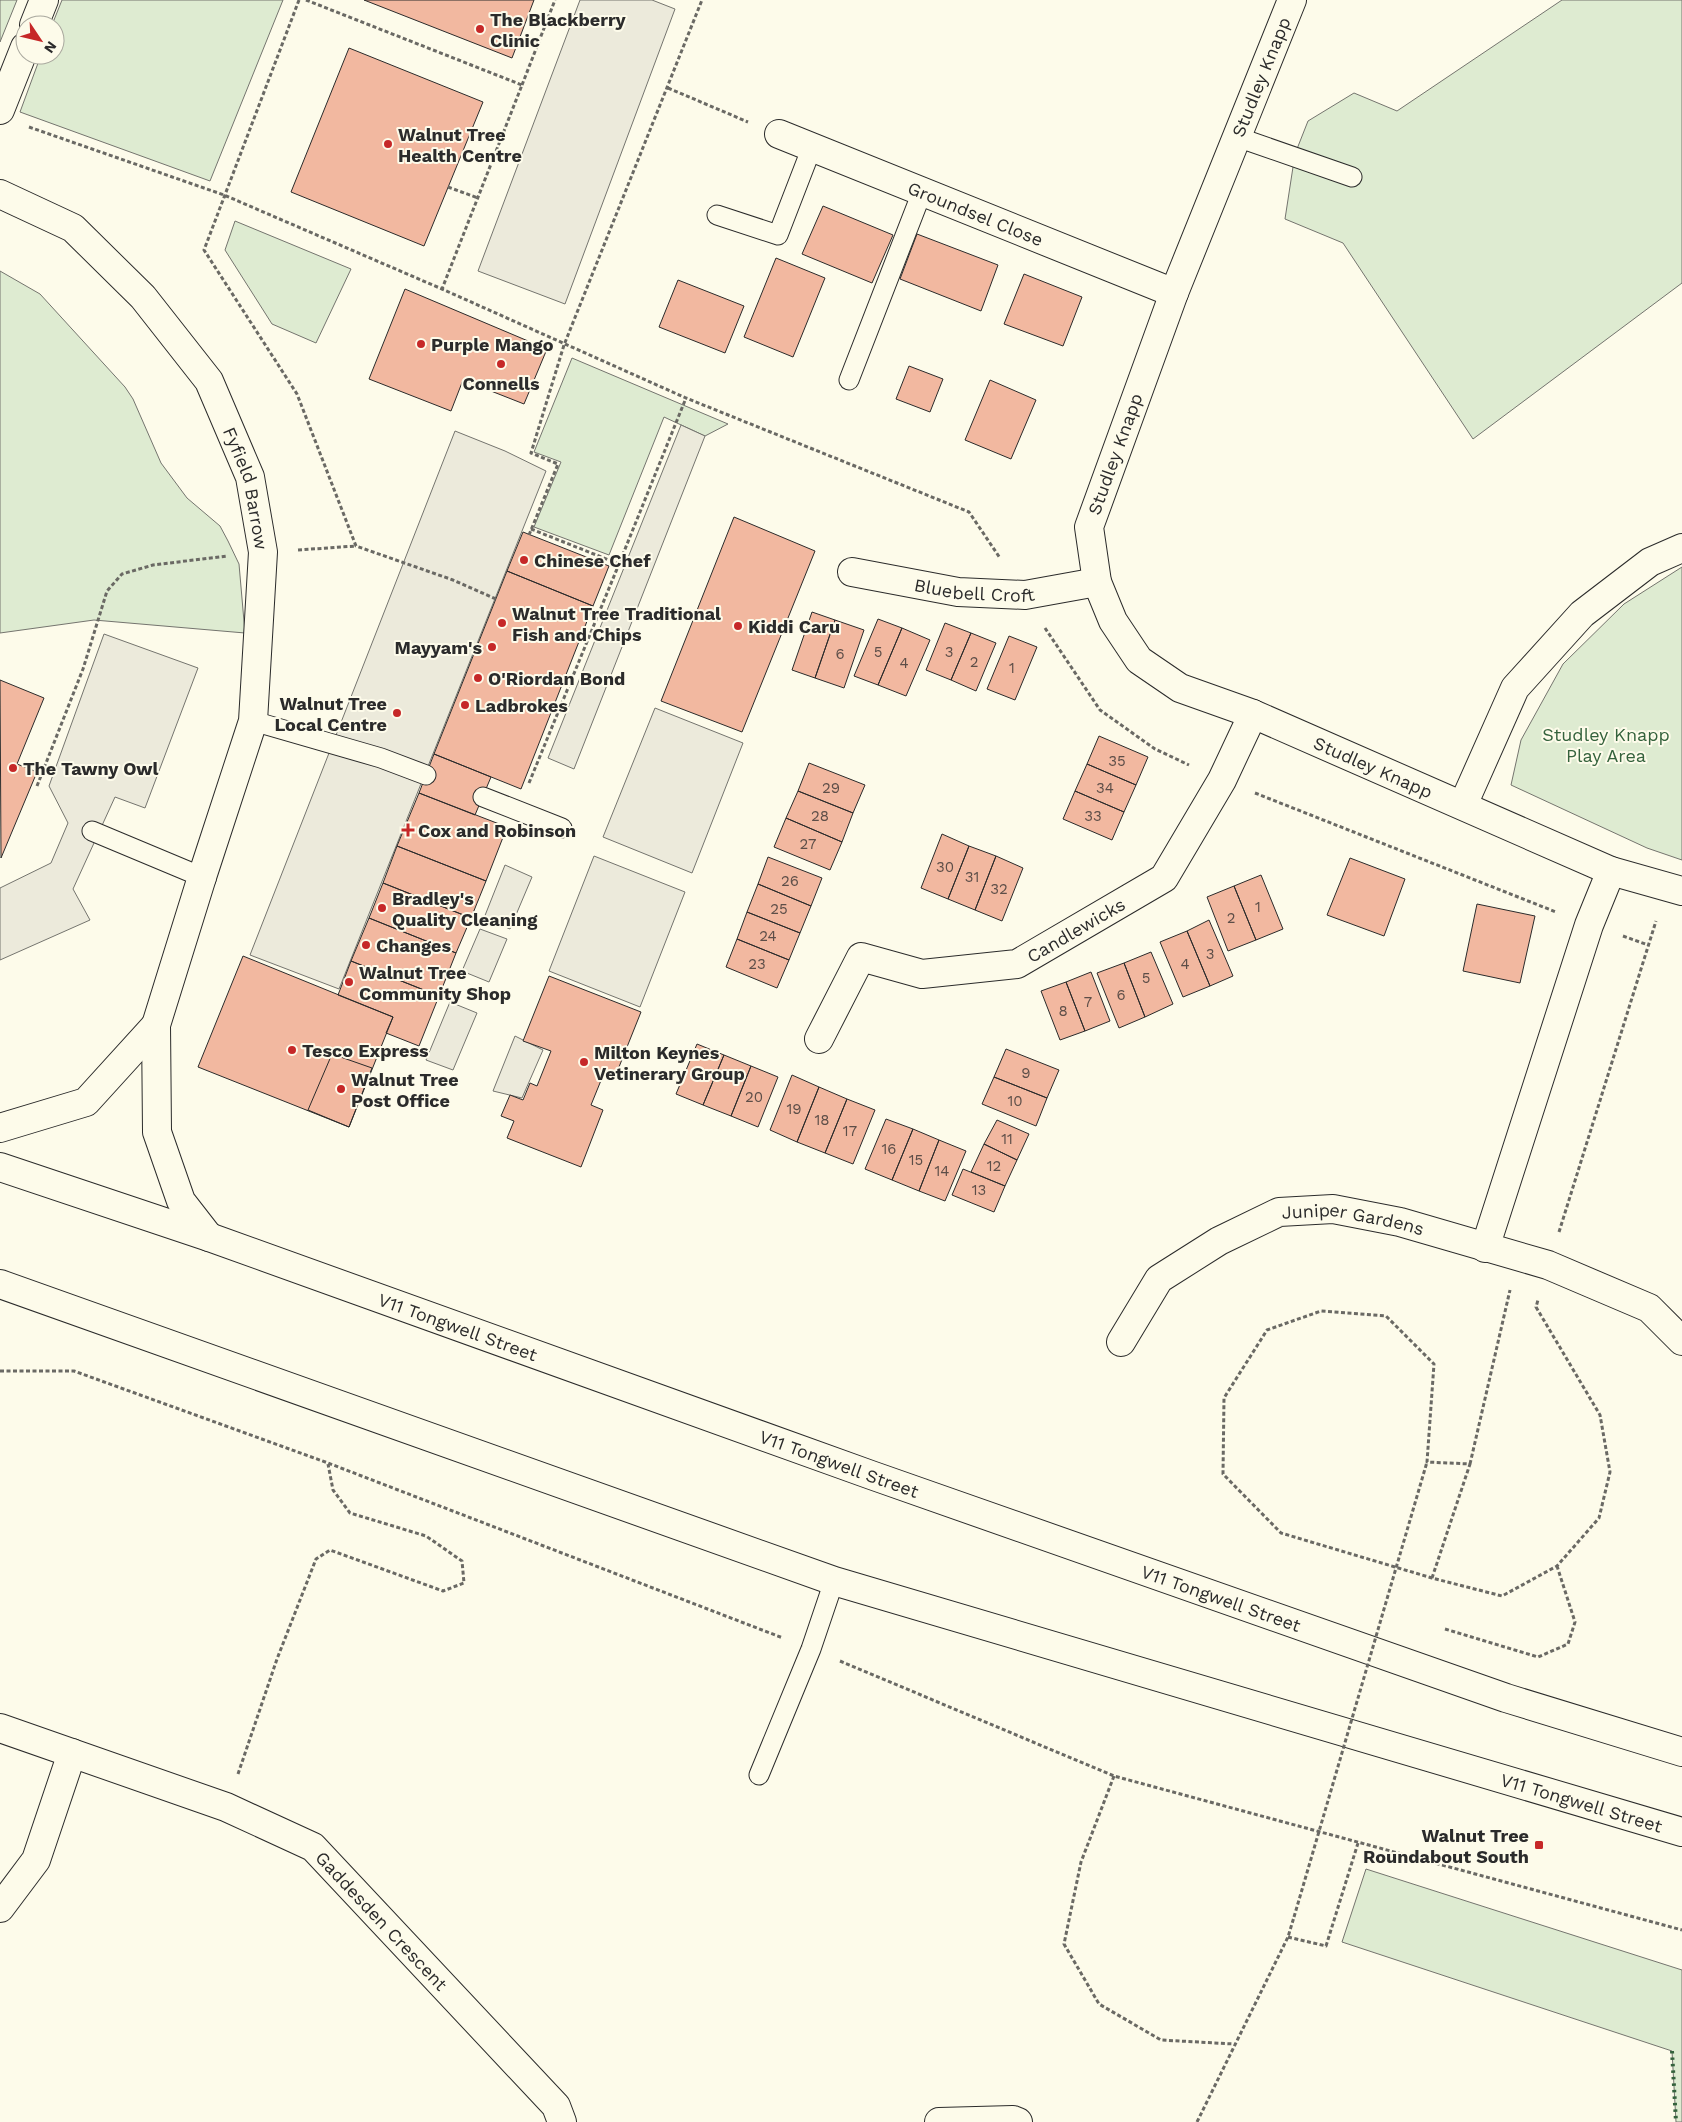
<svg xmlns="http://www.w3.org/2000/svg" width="1682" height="2122" font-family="'Work Sans',sans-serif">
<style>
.green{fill:#deebd1;stroke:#74746e}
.parking{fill:#eceadb;stroke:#74746e}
.building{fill:#f2b8a0;stroke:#2b2b2b}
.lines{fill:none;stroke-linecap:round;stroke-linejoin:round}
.service-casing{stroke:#2b2b2b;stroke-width:21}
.minor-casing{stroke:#2b2b2b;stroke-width:30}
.tertiary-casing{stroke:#2b2b2b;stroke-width:30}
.trunk-casing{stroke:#2b2b2b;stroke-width:30}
.path{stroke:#6a6964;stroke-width:3;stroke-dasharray:4 2.5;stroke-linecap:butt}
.service{stroke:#fdfbea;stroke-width:19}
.minor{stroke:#fdfbea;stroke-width:28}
.tertiary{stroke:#fdfbea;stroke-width:28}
.trunk{stroke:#fdfbea;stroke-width:28}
.path-bridge{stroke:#6a6964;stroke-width:3;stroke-dasharray:4 2.5;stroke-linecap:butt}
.hedge{stroke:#34623c;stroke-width:4;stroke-dasharray:2.5 4;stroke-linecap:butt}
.poi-dot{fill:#c62828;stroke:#fdfbea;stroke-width:2}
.labels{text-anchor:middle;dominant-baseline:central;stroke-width:4;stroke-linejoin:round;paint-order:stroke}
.number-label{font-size:15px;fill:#5d4e48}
.poi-label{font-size:18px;font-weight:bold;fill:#2b2b2b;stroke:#fdfbea;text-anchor:start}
.street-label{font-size:18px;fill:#2b2b2b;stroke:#fdfbea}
.park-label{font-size:18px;fill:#34623c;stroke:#fdfbea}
</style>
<rect width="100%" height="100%" fill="#fdfbea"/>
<!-- green -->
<path class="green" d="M0,0h17l-17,42z
M62,0h221l-73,181 -190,-69 21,-57h14v-30h-3z
M1562,0h120v283l-209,156 -130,-196 -58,-24 10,-65 13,-33 46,-28 43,18z
M235,221l116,48 -35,74 -44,-19 -47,-74z
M0,271l40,23 85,93 8,12 28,64 26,35 33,28 8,15 11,23 6,69 -151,-13 -94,13z
M572,358l156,66 -23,12 -41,-19 -55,138 -75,-28 27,-65 -27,-10z
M1682,567v293l-35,-12 -136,-63 10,-45 42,-76 61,-60z
M1366,1869l316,101v152h-6l-4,-71 -330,-109z"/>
<!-- parking -->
<path class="parking" d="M580,0h72l23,9 -110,295 -87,-33z
M681,425l24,11 -131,333 -26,-11z
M455,431l50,20 41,20 -207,518 -89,-34z
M104,634l94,34 -53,140 -30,-11 -42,92 17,31 -90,40v-72l51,-25 17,-40 -19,-37z
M655,708l88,35 -51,130 -89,-36z
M594,856l91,36 -45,115 -91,-36z
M505,865l27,12 -22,52 -26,-11z
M480,929l27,10 -18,43 -27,-11z
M450,1002l27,11 -24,57 -27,-10z
M515,1036l28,14 -21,48 -29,-7z"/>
<!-- building -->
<path class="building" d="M364,0h170l-22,58z
M349,48l134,54 -59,144 -133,-54z
M823,206l70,29 -21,48 -70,-29z
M917,234l81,31 -17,46 -81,-32z
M776,258l49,20 -32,79 -49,-20z
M1024,274l58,23 -19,49 -59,-22z
M678,280l66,26 -19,47 -66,-26z
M405,289l142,60 -23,55 -61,-24 -12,31 -82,-32z
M909,366l34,13 -13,33 -34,-13z
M990,380l46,20 -25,59 -46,-19z
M734,517l81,34 -73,181 -81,-31z
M523,532l86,34 -16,40 -86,-35z
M507,571l86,35 -72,183 -87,-35z
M812,612l23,8 -20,58 -23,-8z
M878,619l24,9 -24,57 -24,-9z
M835,620l29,10 -20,58 -29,-10z
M945,623l26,10 -20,47 -25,-10z
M902,628l28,12 -24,56 -28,-11z
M971,633l25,10 -20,48 -25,-11z
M1009,636l28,11 -22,53 -28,-11z
M0,680l44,18 -27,66 20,8 -36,86z
M1099,736l49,21 -12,28 -49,-21z
M434,754l57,23 -16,38 -56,-22z
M809,763l56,22 -12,28 -55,-22z
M1087,764l49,21 -12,27 -49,-21z
M798,791l55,22 -11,29 -56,-24z
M1075,791l49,21 -12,28 -49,-21z
M419,793l88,34 -21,54 -89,-35z
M786,818l56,24 -12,28 -56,-23z
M942,834l27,12 -21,53 -27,-11z
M397,846l89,35 -15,37 -88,-35z
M969,846l27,10 -21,54 -27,-11z
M996,856l27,12 -21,53 -27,-11z
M768,857l54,21 -11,28 -53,-22z
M1350,858l55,21 -21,57 -57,-21z
M1261,875l22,54 -27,11 -22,-54z
M383,883l88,35 -15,35 -87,-35z
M758,884l53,22 -11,27 -53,-21z
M1234,886l22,54 -28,11 -21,-54z
M1477,904l58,12 -15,67 -57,-12z
M747,912l53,21 -11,27 -52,-21z
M369,918l87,35 -17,43 -88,-35z
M1209,920l24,56 -23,10 -23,-55z
M1187,931l23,55 -27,11 -23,-55z
M737,939l52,21 -12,28 -51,-21z
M1151,952l22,52 -28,13 -21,-54z
M243,956l150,61 -44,110 -151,-60z
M351,961l88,35 -20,50 -33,-13 7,-16 -55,-22z
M1124,963l21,54 -26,11 -22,-55z
M1091,972l19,49 -25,10 -19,-49z
M549,976l92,36 -26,65 -11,-4 -13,32 12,5 -22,57 -74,-29 7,-17 -13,-5 9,-21 13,5 7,-17 7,3 14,-35 -28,-10z
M1066,982l19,49 -25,9 -19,-49z
M697,1044l27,11 -21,50 -27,-11z
M1006,1049l53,21 -12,28 -53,-21z
M332,1054l40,14 -23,59 -41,-17z
M724,1055l27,11 -20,50 -28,-11z
M751,1066l27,11 -20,50 -27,-11z
M792,1075l27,12 -22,55 -27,-12z
M994,1077l53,21 -11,28 -54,-22z
M819,1087l28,12 -22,54 -28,-11z
M847,1099l28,11 -22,54 -28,-11z
M886,1119l27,10 -21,51 -27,-11z
M997,1120l32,14 -12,26 -33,-16z
M913,1129l26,11 -20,51 -27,-11z
M939,1140l27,11 -21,50 -26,-10z
M984,1144l33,16 -12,26 -34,-14z
M963,1169l42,17 -11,26 -42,-17z"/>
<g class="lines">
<defs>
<path id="service" d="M1237,137l115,40
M717,215l61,20 34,-88
M849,380l73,-188
M253,721l128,37 45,17
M483,797l79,31
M92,831l110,46
M759,1775l52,-126 23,-68"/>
<g id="minor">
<path id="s1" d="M1292,0l-118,293 -85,234 8,55 16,39 26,39 41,28 73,26 358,157 71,20"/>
<path id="s2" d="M779,134l395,159"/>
<path id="s3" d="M852,572l106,20 67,3 72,-13"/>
<path d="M1463,805l52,-117 67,-74 68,-52 32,-14"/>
<path id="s4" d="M819,1039l42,-82 61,17 95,-10 147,-86 58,-98 31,-66"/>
<path d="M1485,1248l104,-323 22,-54"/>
<path id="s5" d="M1121,1342l38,-63 60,-38 60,-29 54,-3 67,13 148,43 101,43 33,33"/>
<path id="s6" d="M0,1728l226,79 87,40 243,259 6,16"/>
<path d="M0,1908l36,-48 36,-107"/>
<path d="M939,2122l74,-2 5,2"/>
</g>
<g id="tertiary">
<path d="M34,25l10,-25"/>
<path d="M0,110l25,-63"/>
<path id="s7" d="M0,194l73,34 70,69 66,84 41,96 13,75 -10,169 -51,156"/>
</g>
<g id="trunk">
<path d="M202,877l-46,148 1,107 24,69 28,36"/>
<path d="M0,1128l86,-26 70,-77"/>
<path id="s8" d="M0,1167l209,70 662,238 635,223 176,54"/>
<path id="s9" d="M0,1284l834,297 848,251"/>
</g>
</defs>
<!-- service casing -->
<use href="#service" class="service-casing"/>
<!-- minor casing -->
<use href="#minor" class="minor-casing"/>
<!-- tertiary casing -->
<use href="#tertiary" class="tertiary-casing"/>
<!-- trunk casing -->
<use href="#trunk" class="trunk-casing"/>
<!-- path -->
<path class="path" d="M299,0l-95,250 93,144 59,152 97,34 43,19
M306,0l216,85 -80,204
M522,85l33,-85
M668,88l80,34
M29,127l195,68 218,94 244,109 283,114 31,46
M448,187l30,11
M531,529l88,35 67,-166
M529,535l29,-71 -27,-11 33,-108 138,-345
M298,550l58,-4
M1045,628l55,82 55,39 34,16
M529,783l90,-219
M37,786l46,-117 24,-78 15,-17 31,-9 74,-9
M1255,793l301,119
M1623,936l25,9
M1559,1232l97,-311
M0,1371h74l254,92 455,175
M1470,1464l40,-174
M1432,1578l38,-114 -43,-2 7,-98 -48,-48 -65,-5 -54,19 -43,68 -1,76 58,59 151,45 70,18 55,-30 42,-48 11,-46 -10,-57 -64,-108 2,-7
M1445,1629l93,28 30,-13 7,-22 -18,-56
M840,1661l274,115 568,154
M238,1774l39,-115 39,-100 14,-9 113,41 21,-8 -2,-22 -36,-25 -76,-23 -17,-23 -5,-26
M1114,1776l-33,86 -17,82 35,60 62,36 73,4
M1288,1937l38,9 32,-103
M1197,2122l91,-185 6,-20"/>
<!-- service -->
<use href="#service" class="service"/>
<!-- minor -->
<use href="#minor" class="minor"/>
<!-- tertiary -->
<use href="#tertiary" class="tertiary"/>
<!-- trunk -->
<use href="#trunk" class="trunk"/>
<!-- path-bridge -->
<path class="path-bridge" d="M1294,1917l133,-455"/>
<!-- hedge -->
<path class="hedge" d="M1672,2051l4,71"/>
</g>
<!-- markers -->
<g class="poi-dot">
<circle cx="480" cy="29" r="5"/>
<circle cx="388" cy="144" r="5"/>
<circle cx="421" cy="344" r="5"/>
<circle cx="501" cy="364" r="5"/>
<circle cx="524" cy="560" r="5"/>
<circle cx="502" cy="623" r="5"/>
<circle cx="738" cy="626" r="5"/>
<circle cx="492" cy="647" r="5"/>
<circle cx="478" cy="678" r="5"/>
<circle cx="465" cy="705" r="5"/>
<circle cx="397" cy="713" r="5"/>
<circle cx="13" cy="768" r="5"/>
<path d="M405.5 822.5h5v5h5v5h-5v5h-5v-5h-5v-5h5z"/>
<circle cx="382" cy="908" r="5"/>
<circle cx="366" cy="945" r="5"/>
<circle cx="349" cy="982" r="5"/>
<circle cx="292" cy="1050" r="5"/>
<circle cx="584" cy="1062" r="5"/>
<circle cx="341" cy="1089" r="5"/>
<rect x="1534" y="1840" width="10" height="10" rx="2.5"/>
</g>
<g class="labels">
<!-- number labels -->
<g class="number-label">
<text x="878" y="652">5</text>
<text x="949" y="652">3</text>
<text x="840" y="654">6</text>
<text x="974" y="662">2</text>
<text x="904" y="663">4</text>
<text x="1012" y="668">1</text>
<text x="1117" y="761">35</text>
<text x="831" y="788">29</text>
<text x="1105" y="788">34</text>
<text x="820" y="816">28</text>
<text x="1093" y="816">33</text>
<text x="808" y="844">27</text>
<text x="945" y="867">30</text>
<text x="972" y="877">31</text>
<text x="790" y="881">26</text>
<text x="999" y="889">32</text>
<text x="1258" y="907">1</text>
<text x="779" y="909">25</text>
<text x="1231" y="918">2</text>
<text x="768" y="936">24</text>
<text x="1210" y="954">3</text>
<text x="757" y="964">23</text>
<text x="1185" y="964">4</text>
<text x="1146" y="978">5</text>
<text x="1121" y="995">6</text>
<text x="1088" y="1002">7</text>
<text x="1063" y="1011">8</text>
<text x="1026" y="1073">9</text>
<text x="754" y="1097">20</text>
<text x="1015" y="1101">10</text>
<text x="794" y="1109">19</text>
<text x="822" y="1120">18</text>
<text x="850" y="1131">17</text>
<text x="1007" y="1139">11</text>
<text x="889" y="1149">16</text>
<text x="916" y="1160">15</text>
<text x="994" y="1166">12</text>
<text x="942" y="1171">14</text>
<text x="979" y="1190">13</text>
</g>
<!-- poi labels -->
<g class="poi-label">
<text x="490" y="19">The Blackberry<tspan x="490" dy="21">Clinic</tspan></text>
<text x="398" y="134">Walnut Tree<tspan x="398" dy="21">Health Centre</tspan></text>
<text x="431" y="344">Purple Mango</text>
<text x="501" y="383" text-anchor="middle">Connells</text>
<text x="534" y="560">Chinese Chef</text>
<text x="512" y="613">Walnut Tree Traditional<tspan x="512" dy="21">Fish and Chips</tspan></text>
<text x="748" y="626">Kiddi Caru</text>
<text x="482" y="647" text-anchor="end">Mayyam's</text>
<text x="488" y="678">O'Riordan Bond</text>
<text x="387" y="703" text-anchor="end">Walnut Tree<tspan x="387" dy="21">Local Centre</tspan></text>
<text x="475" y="705">Ladbrokes</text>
<text x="23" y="768">The Tawny Owl</text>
<text x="418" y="830">Cox and Robinson</text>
<text x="392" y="898">Bradley's<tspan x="392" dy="21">Quality Cleaning</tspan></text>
<text x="376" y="945">Changes</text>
<text x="359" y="972">Walnut Tree<tspan x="359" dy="21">Community Shop</tspan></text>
<text x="302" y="1050">Tesco Express</text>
<text x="594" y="1052">Milton Keynes<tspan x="594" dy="21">Vetinerary Group</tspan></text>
<text x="351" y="1079">Walnut Tree<tspan x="351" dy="21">Post Office</tspan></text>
<text x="1529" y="1835" text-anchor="end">Walnut Tree<tspan x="1529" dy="21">Roundabout South</tspan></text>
</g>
<!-- street labels -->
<g class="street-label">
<text transform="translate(1261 77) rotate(-68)">Studley Knapp</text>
<text stroke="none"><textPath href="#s2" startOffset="212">Groundsel Close</textPath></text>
<text transform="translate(1115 454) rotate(-70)">Studley Knapp</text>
<text stroke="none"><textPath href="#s7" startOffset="400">Fyfield Barrow</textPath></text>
<text stroke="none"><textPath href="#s3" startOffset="124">Bluebell Croft</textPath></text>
<text stroke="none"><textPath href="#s1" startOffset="968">Studley Knapp</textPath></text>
<text stroke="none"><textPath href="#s4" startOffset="319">Candlewicks</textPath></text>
<text stroke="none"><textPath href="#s5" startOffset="286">Juniper Gardens</textPath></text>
<text stroke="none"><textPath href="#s8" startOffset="485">V11 Tongwell Street</textPath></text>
<text stroke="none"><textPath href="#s8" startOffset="890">V11 Tongwell Street</textPath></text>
<text stroke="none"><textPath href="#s8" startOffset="1295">V11 Tongwell Street</textPath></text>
<text stroke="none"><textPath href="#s9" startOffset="1665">V11 Tongwell Street</textPath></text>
<text stroke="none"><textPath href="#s6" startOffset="436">Gaddesden Crescent</textPath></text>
</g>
<!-- park labels -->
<g class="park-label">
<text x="1606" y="734">Studley Knapp<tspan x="1606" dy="21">Play Area</tspan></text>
</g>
</g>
<!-- north arrow -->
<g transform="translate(40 40) rotate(125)"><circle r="24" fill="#fdfbea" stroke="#a9a89e"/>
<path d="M0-4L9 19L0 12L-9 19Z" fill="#c62828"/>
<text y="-8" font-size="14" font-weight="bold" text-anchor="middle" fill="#2b2b2b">N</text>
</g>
</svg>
